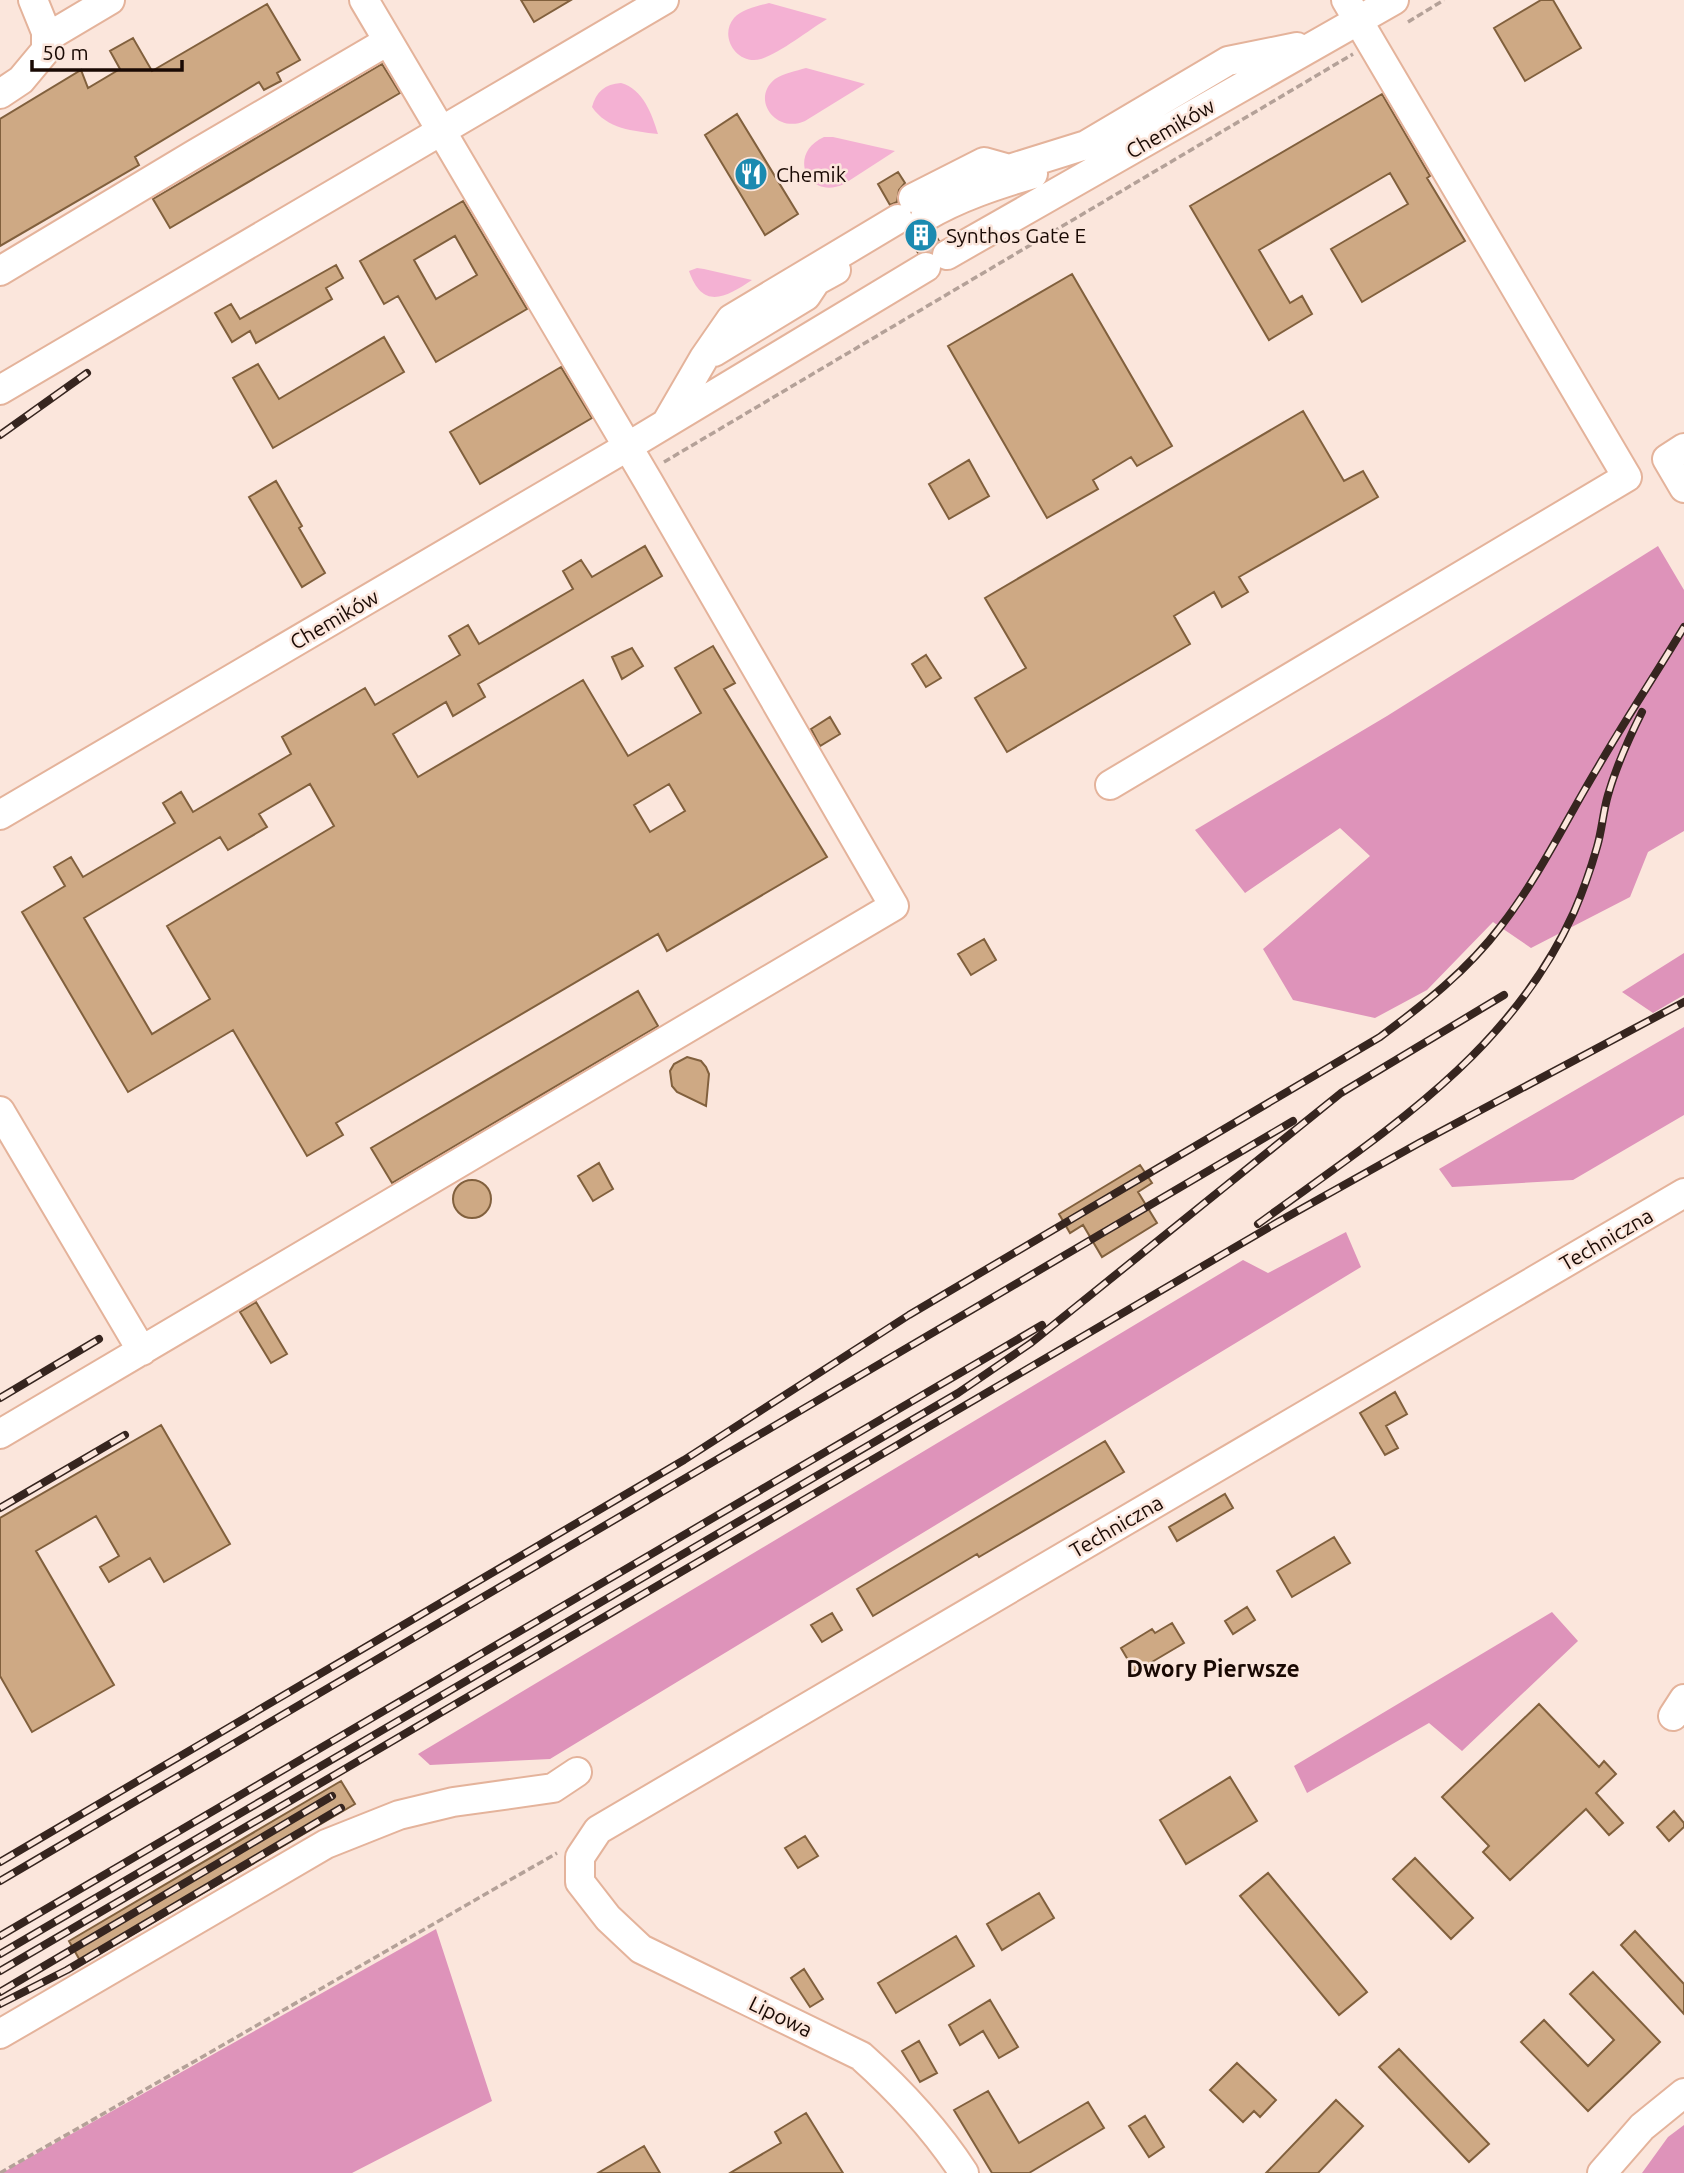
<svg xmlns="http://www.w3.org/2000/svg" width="1684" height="2173" font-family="Ubuntu,sans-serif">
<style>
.green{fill:#f4b1d3}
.forest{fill:#de93ba}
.building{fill:#cea984;stroke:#81603d;stroke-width:2;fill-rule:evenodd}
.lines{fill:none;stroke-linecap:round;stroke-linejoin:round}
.minor-tunnel{stroke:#d9c5bb;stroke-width:28;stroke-dasharray:28 14;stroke-linecap:butt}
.minor-casing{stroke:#e4b39b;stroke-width:32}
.path{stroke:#b4a198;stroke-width:3.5;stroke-dasharray:7 3.5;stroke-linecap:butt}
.minor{stroke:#fff;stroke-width:28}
.rail-casing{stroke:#36251f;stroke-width:8}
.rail{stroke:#fbe6dc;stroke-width:5;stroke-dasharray:16;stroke-linecap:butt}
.labels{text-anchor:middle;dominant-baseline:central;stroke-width:5;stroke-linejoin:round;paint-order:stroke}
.street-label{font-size:21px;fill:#190903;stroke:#fbe6dc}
.poi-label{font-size:21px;fill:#190903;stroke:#fbe6dc;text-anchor:start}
.neighbourhood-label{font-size:23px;font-weight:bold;fill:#190903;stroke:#fbe6dc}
</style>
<rect width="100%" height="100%" fill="#fbe6dc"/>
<!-- green -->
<path class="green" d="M769,3l58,16c-18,11 -47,34 -66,40 -23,7 -43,-22 -27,-41 8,-9 24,-12 35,-15z
M806,68l59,16 -60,37c-29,13 -55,-22 -30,-42 9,-6 21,-8 31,-11z
M621,83c22,6 31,31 37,51 -25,-3 -51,-5 -66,-27 4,-15 13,-23 29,-24z
M824,137h9l62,14 -51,33c-36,17 -58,-30 -20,-47z
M697,268l7,1 48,11c-26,17 -49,31 -63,-9z"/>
<!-- forest -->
<path class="forest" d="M1658,546l26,44v241l-36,21 -18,45 -99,51 -38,-26 -66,68 -52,28 -82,-18 -30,-51 107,-93 -30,-28 -95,65 -50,-63 192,-114z
M1684,953v42l-31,18 -31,-21z
M1684,1027v88l-111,65 -121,7 -13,-18z
M1346,1232l15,35 -811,492 -120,6 -12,-11 825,-494 25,13z
M1552,1612l26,29 -116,110 -33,-28 -122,70 -13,-27z
M436,1929l56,172 -140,72h-350z
M1684,2125v48h-42l26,-36z"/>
<!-- building -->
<path class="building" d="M521,0h50l-37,22z
M1541,0h12l28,48 -56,33 -31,-53z
M267,4l33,56 -23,13 4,8 -17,9 -5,-8 -124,75 4,8 -139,81v-127l81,-49 7,18 32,-19 -10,-18 23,-13 19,33z
M382,64l18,29 -230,135 -17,-29z
M1382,94l48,82 -3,2 38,63 -103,61 -31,-53 77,-45 -18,-31 -131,77 31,53 12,-7 10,18 -43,26 -79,-134z
M737,114l61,100 -33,21 -60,-100z
M898,172l7,11 -6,7 -2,12 -7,3 -12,-21z
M463,201l64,108 -91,53 -38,-66 -14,8 -24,-43zM455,236l22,39 -41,24 -22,-39z
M912,227l12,7 9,-3 6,10 -8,11 -13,1 -11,-20z
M336,265l7,13 -17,10 6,11 -76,44 -6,-12 -18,11 -17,-29 16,-9 9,15z
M1072,274l100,172 -35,20 -6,-9 -38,23 5,9 -51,29 -99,-172z
M384,337l20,35 -131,76 -40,-70 25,-14 21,35z
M561,367l31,51 -112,66 -30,-52z
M1303,411l41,70 19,-10 15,26 -139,80 9,15 -26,15 -8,-15 -40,24 16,28 -183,108 -32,-54 51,-30 -41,-70z
M969,460l20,36 -40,23 -20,-35z
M276,481l26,45 -3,2 26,45 -23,14 -53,-90z
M645,546l17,30 -184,108 7,13 -32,19 -7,-14 -53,32 25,43 165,-97 45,76 73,-43 -26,-45 38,-22 22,37 -11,6 103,168 -160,94 -9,-17 -322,189 7,12 -36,21 -74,-126 -105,62 -106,-180 43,-26 -11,-19 17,-10 12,20 92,-54 -12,-20 18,-11 12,20 98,-58 -9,-17 83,-49 10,17 85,-50 -11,-19 19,-11 11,19 94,-55 -10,-18 18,-11 11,17zM310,784l24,42 -167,100 43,73 -58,35 -68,-116 136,-81 8,13 39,-23 -8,-13zM669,784l16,27 -35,21 -16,-27z
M632,648l11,18 -21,13 -10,-22z
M926,655l15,23 -15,9 -14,-23z
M830,717l10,17 -20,12 -9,-17z
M984,939l12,21 -25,15 -13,-21z
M638,991l20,35 -266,157 -21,-35z
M687,1057l14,4 5,6 3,7 -3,32 -29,-14 -5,-6 -2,-15 4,-7z
M599,1163l14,26 -20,12 -15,-25z
M1140,1165l12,18 -14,9 19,31 -55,34 -19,-32 -13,8 -11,-19z
M453 1199a19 19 0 1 1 38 0a19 19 0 1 1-38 0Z
M256,1302l31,52 -16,9 -31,-51z
M1395,1392l12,22 -21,12 12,22 -13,7 -25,-42z
M161,1425l69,119 -66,38 -14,-24 -41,24 -9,-15 19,-11 -23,-40 -60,35 78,134 -82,47 -32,-56v-158z
M1105,1441l19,31 -145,85 -2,-3 -104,62 -16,-27z
M1225,1494l8,14 -56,33 -8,-14z
M1334,1537l16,26 -58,34 -15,-26z
M1247,1607l8,13 -22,14 -8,-13z
M832,1613l10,17 -20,12 -11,-17z
M1172,1623l12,20 -49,29 -14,-24 31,-19 3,4z
M1539,1704l60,63 5,-6 12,13 -20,19 27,30 -14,12 -23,-26 -76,71 -27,-28 6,-6 -47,-49z
M1230,1777l27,44 -71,43 -26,-44z
M341,1781l14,23 -273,160 -13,-23z
M1674,1811l10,12v4l-15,14 -12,-14z
M805,1836l13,20 -20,12 -13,-20z
M1415,1858l58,60 -22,21 -58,-60z
M1268,1873l99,119 -28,23 -99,-119z
M1039,1893l15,25 -52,32 -15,-26z
M1635,1931l49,53v30l-63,-69z
M956,1936l18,30 -78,47 -18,-30z
M804,1969l19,30 -13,8 -19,-29z
M1593,1972l67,70 -72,69 -67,-69 23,-22 44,46 26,-26 -44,-46z
M990,2000l28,47 -19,11 -16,-27 -23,14 -11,-20z
M919,2041l18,32 -17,9 -18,-31z
M1399,2049l90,95 -20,18 -90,-95z
M1237,2063l39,37 -16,17 -6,-6 -11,11 -33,-32z
M988,2091l31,52 69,-41 16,26 -75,45h-37l-38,-63z
M1336,2100l27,26 -45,47h-52z
M806,2113l37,60h-113l51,-30 -6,-11z
M1145,2116l19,31 -15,10 -20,-31z
M644,2146l16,27h-62z"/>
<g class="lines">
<!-- minor-tunnel -->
<path class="minor-tunnel" d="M918,252l20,-12"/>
<defs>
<path id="minor" d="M46,38l64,-38
M0,94l21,-14 25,-30v-18l-13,-32
M913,198l71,-36 25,7 77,-24 142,-84 69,-14
M925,217c34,-20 71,-32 108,-43
M947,255l447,-255
M0,271l195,-117 193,-113
M714,352l92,-56 10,-15 20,-11
M0,390l664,-390
M668,420l36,-62 27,-39 167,-100
M1684,448l-17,11 17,29
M1110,785l517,-308 -281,-477
M0,815l627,-368 299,-180
M0,1111l142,240
M0,1434l894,-528 -246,-425 -284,-481
M1673,1716l11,-17
M0,2034l326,-190 73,-29 54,-13 100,-14 24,-16
M964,2173c-28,-43 -65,-83 -103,-117l-220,-107 -33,-31 -28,-36v-25l18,-27 1086,-637
M1602,2173l40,-46 42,-34"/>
</defs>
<!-- minor casing -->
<use href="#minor" class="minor-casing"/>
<!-- path -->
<path class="path" d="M1408,22l36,-22
M664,462l689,-408
M0,2173l557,-320"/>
<!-- minor -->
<use href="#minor" class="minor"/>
<defs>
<path id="rail" d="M0,435l87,-62
M1258,1224c123,-90 251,-168 316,-312 9,-21 17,-44 23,-65 5,-17 6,-35 11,-52 8,-28 21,-57 34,-83
M0,1398l99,-59
M0,1508l125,-73
M0,1862l684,-402 225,-145 471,-278c44,-33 87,-66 121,-111 38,-49 65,-106 97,-159 27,-47 58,-93 86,-140
M0,1881l1293,-760
M0,1936l1042,-611
M0,1954l958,-561 73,-50 310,-250 163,-98
M0,1971l1278,-749 141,-79 265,-141
M0,1992l332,-196
M0,2004l67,-34 274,-162"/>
</defs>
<!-- rail casing -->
<use href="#rail" class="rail-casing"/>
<!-- rail -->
<use href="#rail" class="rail"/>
</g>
<!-- icons -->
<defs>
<symbol id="restaurant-disc" viewBox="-11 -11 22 22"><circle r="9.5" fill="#1b8ab0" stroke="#fbe6dc"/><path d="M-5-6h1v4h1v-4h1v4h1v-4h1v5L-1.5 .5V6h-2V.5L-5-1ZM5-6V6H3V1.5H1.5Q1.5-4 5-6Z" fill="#fff"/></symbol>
<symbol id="building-disc" viewBox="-11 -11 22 22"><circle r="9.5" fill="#1b8ab0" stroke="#fbe6dc"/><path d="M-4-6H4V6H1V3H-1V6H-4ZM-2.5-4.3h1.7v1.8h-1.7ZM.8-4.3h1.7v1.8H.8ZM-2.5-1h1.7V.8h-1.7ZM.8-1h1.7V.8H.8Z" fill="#fff"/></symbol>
</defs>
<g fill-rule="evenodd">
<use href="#restaurant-disc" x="732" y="155" width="38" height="38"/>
<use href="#building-disc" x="902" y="216" width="38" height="38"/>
</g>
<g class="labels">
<!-- street labels -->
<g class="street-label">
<text transform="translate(1170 128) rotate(-30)">Chemików</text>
<text transform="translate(334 619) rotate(-30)">Chemików</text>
<text transform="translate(1606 1239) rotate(-30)">Techniczna</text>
<text transform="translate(1116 1526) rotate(-30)">Techniczna</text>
<text transform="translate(781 2016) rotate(26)">Lipowa</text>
</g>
<!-- poi labels -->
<g class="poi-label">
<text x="776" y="174">Chemik</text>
<text x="946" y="235">Synthos Gate E</text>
</g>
<!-- neighbourhood labels -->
<g class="neighbourhood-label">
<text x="1213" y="1668">Dwory Pierwsze</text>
</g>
</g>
<!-- scale -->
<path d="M32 60v10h150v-10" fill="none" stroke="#190903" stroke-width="3.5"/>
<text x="42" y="60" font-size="21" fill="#190903" stroke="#fbe6dc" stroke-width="5" paint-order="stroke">50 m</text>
</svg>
